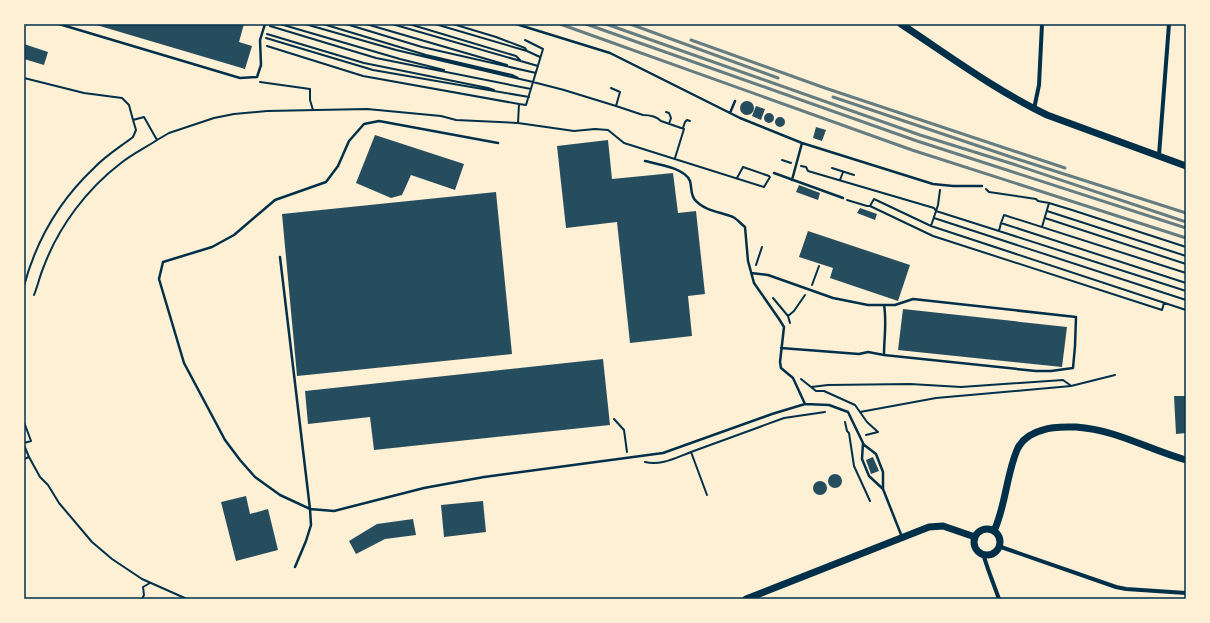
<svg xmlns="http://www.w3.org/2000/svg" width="1210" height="623" font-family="'IBM Plex Serif',serif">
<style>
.building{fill:#264d5e}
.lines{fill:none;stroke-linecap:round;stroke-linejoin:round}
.path{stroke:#003049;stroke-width:2}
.service{stroke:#003049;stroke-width:2.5}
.minor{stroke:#003049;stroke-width:4}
.secondary{stroke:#003049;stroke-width:7}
.rail{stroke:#657d81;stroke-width:3}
.neatline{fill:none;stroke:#003049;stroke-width:1.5}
</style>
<rect width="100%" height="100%" fill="#fdf0d5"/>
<!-- building -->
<path class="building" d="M93,24h151l-5,18 13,4 -7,23z
M24,44l24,8 -4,13 -20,-6z
M740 108a7 7 0 1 1 14 0a7 7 0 1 1-14 0Z
M756,106l9,3 -4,11 -9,-4z
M764 118a5 5 0 1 1 10 0a5 5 0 1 1-10 0Z
M775 122a5 5 0 1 1 10 0a5 5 0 1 1-10 0Z
M816,127l10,3 -4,11 -9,-3z
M375,135l89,29 -9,26 -44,-15 -9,20 -11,3 -35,-15z
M608,140l4,39 61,-6 5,40 18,-2 9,83 -17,2 4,40 -62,7 -13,-121 -51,6 -9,-82z
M799,185l21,8 -2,7 -22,-8z
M496,192l16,162 -215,22 -15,-162z
M860,208l17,6 -2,6 -18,-7z
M808,231l102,34 -12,36 -68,-23 3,-10 -34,-11z
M903,309l164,18 -5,40 -164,-17z
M603,359l7,66 -236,25 -4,-33 -62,7 -3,-33z
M1174,396h12v37l-10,1z
M873,457l6,14 -8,3 -5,-14z
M828 481a7 7 0 1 1 14 0a7 7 0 1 1-14 0Z
M813 488a7 7 0 1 1 14 0a7 7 0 1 1-14 0Z
M246,496l4,18 18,-5 10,41 -42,11 -15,-59z
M483,501l3,31 -42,5 -3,-32z
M413,519l3,16 -31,4 -29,15 -7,-13 28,-17z"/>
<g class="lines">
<!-- path -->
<path class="path" d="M280,24l120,35 44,11
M305,24l91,26 137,32 10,-33 -18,-9
M323,24l103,31 86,20 6,3
M346,24l76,23 114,26
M366,24l141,41
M392,24l146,42
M409,24l107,32 4,4
M435,24l92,27
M453,24l43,13 29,11 2,3 13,6
M270,26l106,32 155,31
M267,34l97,29 124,25 6,2
M266,38l107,32 156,27
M267,46l96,30 156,28
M24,78l60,15 38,5 7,7 4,15 11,-3 13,23 12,-7 45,-15 20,-4 33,-3 100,-2 74,7 15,4 62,3 1,-19 7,1 7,-23 31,8 52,16
M260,82l50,7v11l3,10
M611,88l9,4 -4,14 27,9c6,0 14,2 18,6l23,8 -9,29
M666,112l3,1 2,5 -2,6
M518,123l56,8 21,-2 13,1 16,13 140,44 6,-10
M683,128l2,-6 2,-2 3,1
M782,160l9,3
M801,166l5,1 2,4 126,37 2,3 63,20 2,-8 185,60
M832,168l22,7
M737,178l6,-11 26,9
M840,180l3,-8
M986,189l3,3 47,7 2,2 11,2 -7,24
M847,200l20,6h3l4,-7 57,27 7,-21 2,-15
M1049,203l23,7 114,37
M870,206l63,30 229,74 2,-7
M1047,211l139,45
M934,218l252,82
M1045,218l141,46
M1001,223l3,-8 182,58
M931,226l255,84
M999,231l187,60
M756,265l6,-18
M812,285l7,-19
M24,286c12,-45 36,-86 70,-118 11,-12 26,-21 39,-31l3,-7 -3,-10
M34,295c4,-10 6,-20 10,-29 15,-40 43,-77 77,-103 11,-9 24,-15 36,-23
M773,298l15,18
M790,323l-2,-7 6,-5 11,-16
M801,379l15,12h8l31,14 5,7 76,-14 135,-12 44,-11
M811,387l17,-2 82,-1 51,3 102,-7 7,5
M860,412l7,10 11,10 -12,3
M614,419l10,11 3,22
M24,422l7,19 -7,2
M845,422l2,9 2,2 5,33 16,35
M24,445l5,12
M691,452l93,-34 41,-6
M24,459l5,-2 11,20 8,8 11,18 33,39 20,17 30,20 45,20
M645,462c16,4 30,-4 46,-10l16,43
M142,599l2,-4 -1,-8 7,-4"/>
<!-- service -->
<path class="service" d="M59,24l181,54 17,-1 4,-12 -1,-25 5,-16
M516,24l94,29 130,65 62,25 131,41 20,2h29
M730,113l5,-12
M498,143l-119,-22 -15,3 -15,17 -11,25 -12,16 -51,18 -41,35 -22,12 -49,15 -4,17 25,84 41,77 15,20 15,17 25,18 30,14 24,2 90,-23 60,-11 179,-24 109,-39 33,-10 24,1 19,7 15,31 -1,16 7,17 14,13
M645,161c12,3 40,7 45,20 2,6 0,15 6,20 9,10 25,11 37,16 4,2 8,7 12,10l3,34 6,22 25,36 5,8 -4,35 1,6 12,10 12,26
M774,173l69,25
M792,180l10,-37
M280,257l30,252 1,16 -5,16 -11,26
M751,273l17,2 65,23 35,7h27l18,-6 163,18 -1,29 -2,22 -22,3h-15l-152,-16c0,-17 3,-33 0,-50
M781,348l78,6 9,-2 16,3
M863,444l13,10 7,18v17l19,48"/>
<!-- minor -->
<path class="minor" d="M1034,109l5,-24 3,-61
M1159,155l10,-131
M998,546l118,41 10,2 60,4
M983,554l5,15 11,30"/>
<!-- secondary -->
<path class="secondary" d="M901,24c47,31 94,66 146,91l139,51
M974 542a13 13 0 1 1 26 0a13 13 0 1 1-26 0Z
M994,531c12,-26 12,-55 23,-81 5,-12 15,-17 26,-20 11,-4 21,-3 33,-3 41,3 71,22 110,33
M746,599l183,-72 14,-1 32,11"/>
<!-- rail -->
<path class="rail" d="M560,24l352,126 274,88
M586,24l331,117 269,87
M606,24l314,111 93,29 173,58
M630,24l148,54
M691,40l134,48 240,80
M833,97l181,61 172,55"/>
</g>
<!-- border -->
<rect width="1210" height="623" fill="none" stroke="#fdf0d5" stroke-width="50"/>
<rect x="25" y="25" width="1160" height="573" class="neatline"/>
</svg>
